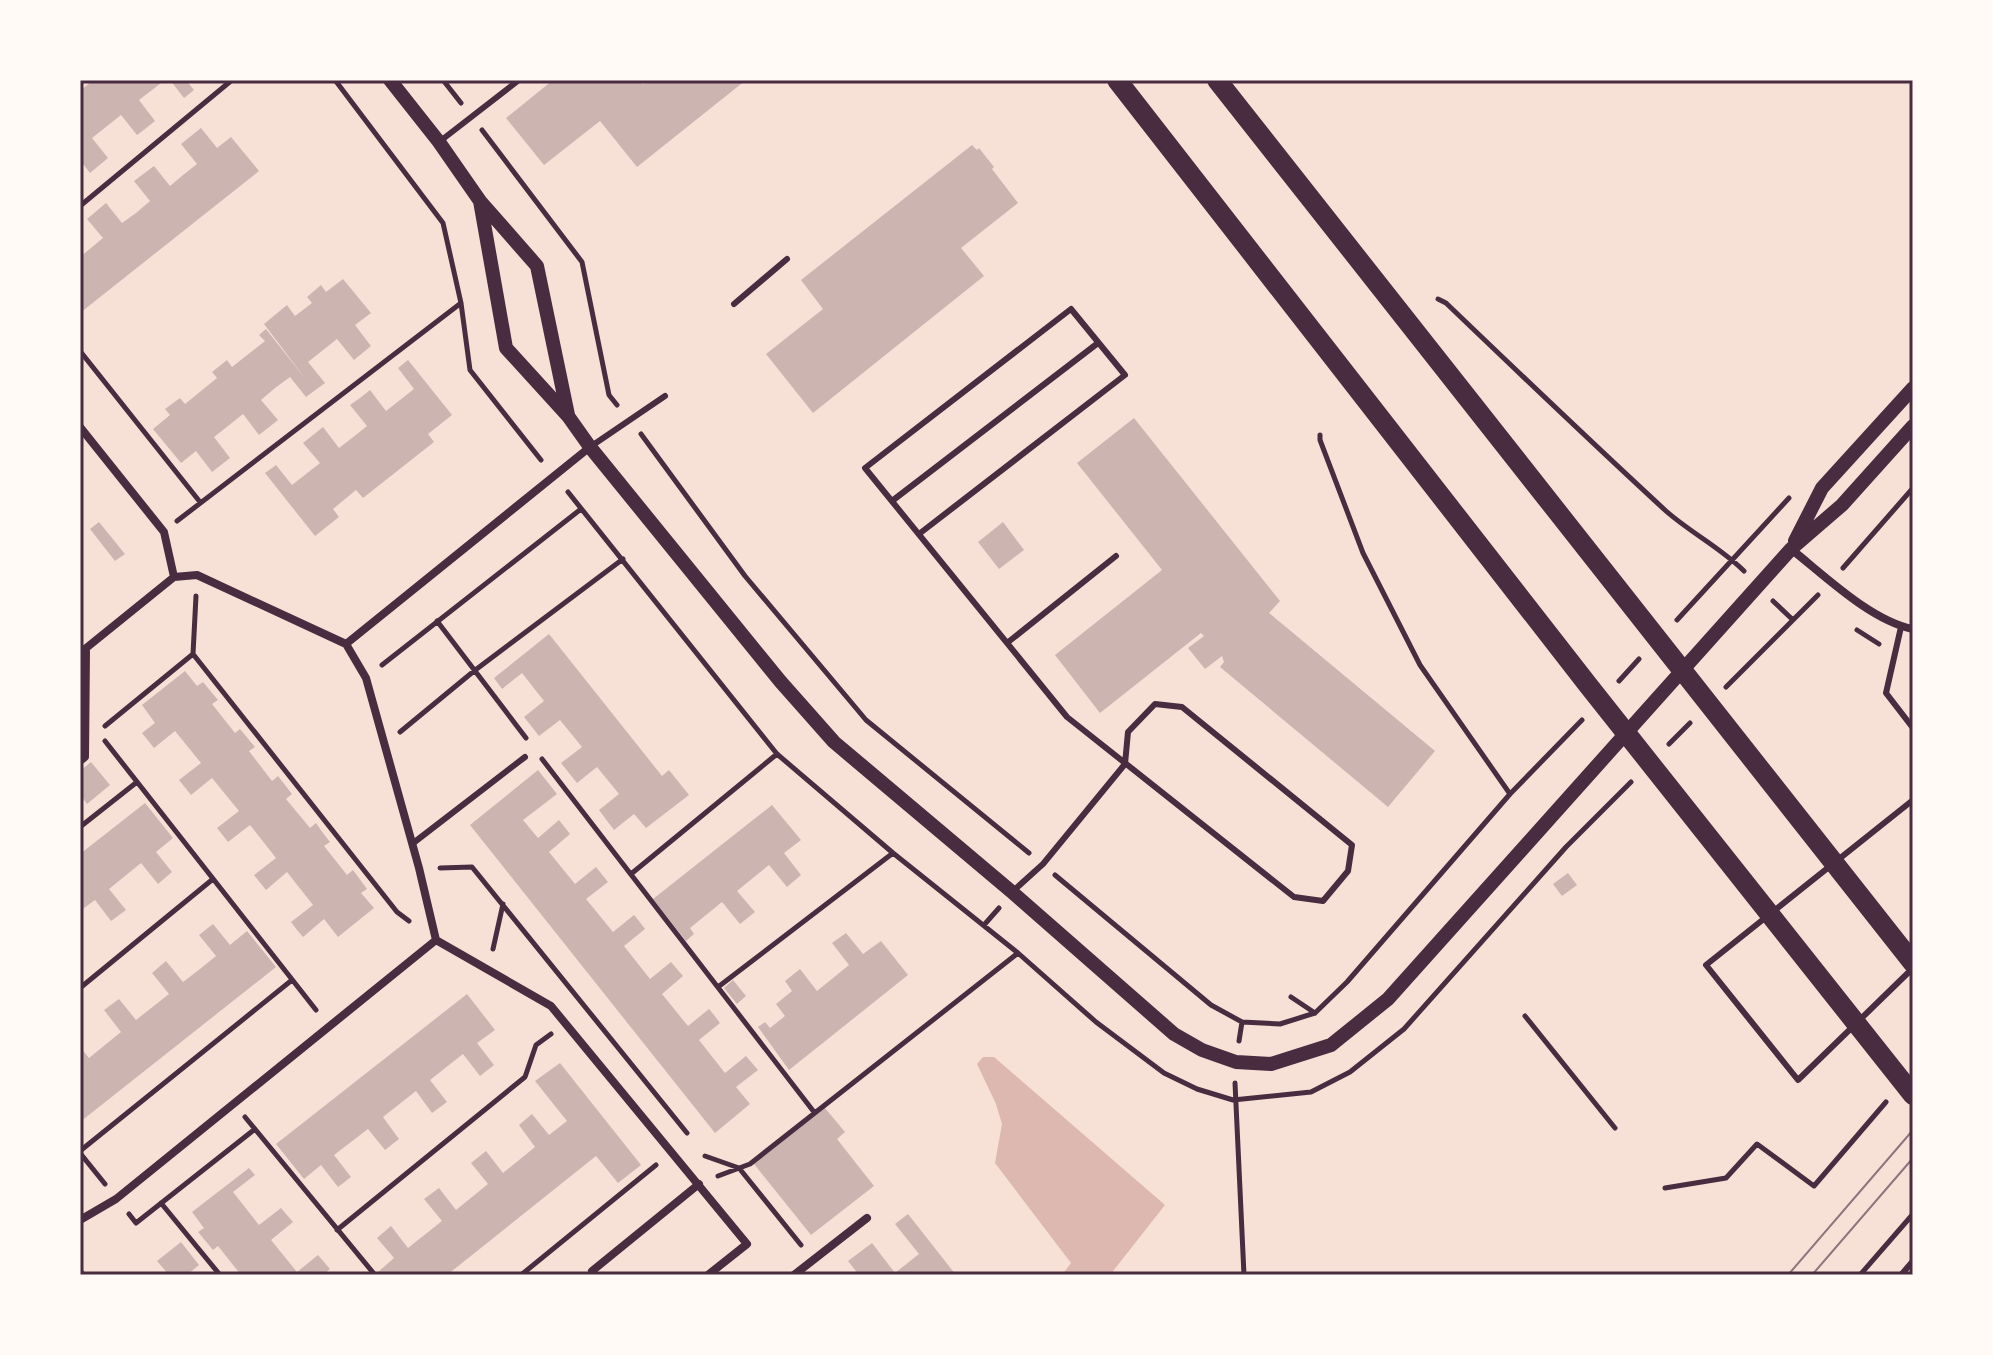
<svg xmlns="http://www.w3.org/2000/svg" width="1993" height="1355" font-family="Quicksand,sans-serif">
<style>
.water{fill:#dcb8b0}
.building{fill:#ccb4b1}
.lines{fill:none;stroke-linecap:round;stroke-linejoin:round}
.path{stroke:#4a2c40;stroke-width:5}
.service{stroke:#4a2c40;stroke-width:6}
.minor{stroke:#4a2c40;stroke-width:8}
.tertiary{stroke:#4a2c40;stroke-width:14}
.primary{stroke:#4a2c40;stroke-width:20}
.tram{stroke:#8f747c;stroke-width:2}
.neatline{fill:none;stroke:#4a2c40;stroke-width:3}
</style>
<rect width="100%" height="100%" fill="#f7e1d7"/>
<!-- water -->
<path class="water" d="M983,1057h11l171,148 -55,70h-48l9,-12 -76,-100 7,-39 -6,-20 -19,-40z"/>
<!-- building -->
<path class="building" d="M93,80h72l-26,20 16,21 -10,8 -8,6 -16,-20 -29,23 16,20 -18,15 -10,-13v-69z
M170,80h16l8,10 -10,8z
M553,80h86l4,4 5,-4h98l-109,87 -37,-46 -56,44 -38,-47z
M201,128l16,20 14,-11 28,34 -179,142v-56l23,-19 -16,-19 19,-16 16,20 14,-10 14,-12 -16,-20 20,-15 16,20 13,-11 14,-11 -16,-20z
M972,145l5,5 2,-2 15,19 -2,2 26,34 -57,45 23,28 -171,137 -47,-59 57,-45 -22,-29z
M343,279l28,34 -16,12 16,21 -17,14 -17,-21 -29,23 17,21 -19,14 -16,-20 -15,11 -14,12 17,20 -19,15 -16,-21 -15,12 -14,11 16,21 -18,14 -16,-21 -15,12 -28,-34 17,-14 -5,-6 15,-11 5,6 32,-26 -5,-6 15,-12 5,7 33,-26 -6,-6 7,-6 41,52 -43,-57 23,-19 8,11 17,-13 -5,-6 14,-12 5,7z
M408,360l44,55 -24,19 6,8 -71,56 -7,-8 -23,19 6,8 -24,19 -50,-63 11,-8 16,20 28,-22 -17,-20 20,-16 16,21 13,-10 15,-12 -17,-21 10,-7 10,-8 16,21 28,-22 -16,-21z
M1134,418l146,183 -11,12 166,138 -47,56 -168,-140 4,-5 -2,-6 -17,13 -17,-21 16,-12 -3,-3 -101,80 -45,-58 107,-85 -85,-107z
M99,522l26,32 -10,7 -25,-32z
M1003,522l21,28 -25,19 -21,-27z
M549,634l113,142 7,-6 20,25 -43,33 -12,-14 -20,16 -15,-20 20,-16 -22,-27 -20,16 -16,-20 21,-16 -22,-27 -21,16 -15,-19 20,-16 -22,-28 -20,16 -8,-11z
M185,671l12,15 6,-4 15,18 -6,4 23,29 5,-4 15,18 -6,4 23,30 6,-5 14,18 -6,5 24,29 6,-5 7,10 7,9 -6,4 23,29 6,-5 14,19 -6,4 13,15 -36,29 -14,-18 -21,18 -6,-7 -6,-8 22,-17 -26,-33 -21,18 -12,-15 22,-17 -26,-33 -22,17 -11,-14 22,-17 -27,-33 -21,17 -12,-15 22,-17 -26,-32 -21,17 -12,-15 13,-10 -13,-18z
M91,762l19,23 -23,19 -7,-10v-23z
M538,770l19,24 -34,26 15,18 21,-18 11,14 -21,18 26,32 21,-17 12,15 -22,17 27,33 21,-17 5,6 6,8 -21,17 26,33 21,-17 12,14 -21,18 26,32 21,-17 5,6 6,8 -21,17 26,33 21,-17 12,14 -22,17 14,17 -35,29 -245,-308z
M145,803l28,35 -17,14 16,20 -14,12 -17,-21 -32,26 17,21 -15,11 -16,-21 -15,11v-57z
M772,805l29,35 -17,13 17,22 -14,12 -18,-22 -32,26 18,21 -15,12 -18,-22 -32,26 4,6 -8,7 -33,-42z
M1568,873l9,12 -15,11 -9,-12z
M213,924l17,21 17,-14 29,36 -196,155v-75l9,11 32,-26 -17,-22 15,-11 17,21 33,-26 -17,-21 14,-12 17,21 17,-13 16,-13 -17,-21z
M846,933l17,21 18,-13 27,34 -119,95 -31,-43 7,-5 5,6 15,-12 -9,-12 16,-13 -7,-10 15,-12 17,22 32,-26 -17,-22z
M733,980l13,16 -9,8 -13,-16z
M467,994l28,36 -18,13 17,22 -14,11 -17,-22 -33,26 17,22 -15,11 -16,-22 -33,26 16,22 -14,11 -17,-21 -34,26 17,22 -13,10 -17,-22 -17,14 -28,-35z
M560,1063l81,102 -23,18 -22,-27 -149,119h-67l-2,-3 16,-14 -17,-20 14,-12 17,22 34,-27 -18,-22 15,-11 17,22 32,-26 -17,-21 15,-12 17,22 32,-26 -16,-22 13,-11 17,21 18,-14 -32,-40z
M825,1108l20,24 -8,7 37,47 -63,49 -57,-71z
M249,1168l6,7 -22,17 26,33 22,-17 12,14 -22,18 26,32 21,-17 12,14 -7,6h-82l-23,-29 -5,4 -15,-18 6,-4 -12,-16z
M908,1214l48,61h-97l-11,-14 24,-18 23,30 24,-19 -24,-30z
M181,1242l18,23 -12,10h-18l-12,-14z"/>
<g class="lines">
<!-- path -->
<path class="path" d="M335,80l108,143 18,80 9,67 71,90
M443,80l18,23
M482,130l100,132 27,133 8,10
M80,206l152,-126
M1438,299l8,4c73,70 146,140 220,208 25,22 55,37 78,60
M80,351l120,151
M641,434l104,142 121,144 163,133
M1320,435v5l43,113 57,112 90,129
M568,492l209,262 116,99 125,100 78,69 68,51 33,16 36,11 78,-8 39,-20 54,-43 162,-182 65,-65
M177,521l284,-218
M1843,568l70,-80
M196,596l-3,58 204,258 12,9
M1773,601l20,19
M1677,620l112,-122
M437,621l89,117
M1857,630l22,14
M382,665l199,-156
M1619,681l20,-22
M1726,687l92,-92
M105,726l88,-72
M400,732l74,-61 149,-112
M105,741l211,269
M1669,744l21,-21
M542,759l272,353
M80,827l57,-45
M440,868l32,-1 215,266
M631,874l146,-120
M1055,875l156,130 31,17 38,2 35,-11 32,-31 163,-188 72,-74
M984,925l15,-17
M493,949l10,-45
M718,987l175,-134
M80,988l133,-109
M1291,997l24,16
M1525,1016l90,112
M1239,1041l3,-19
M1235,1083l9,192
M245,1117l130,158
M80,1151l212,-171
M80,1153l25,31
M705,1156l34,12 62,77
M718,1176l32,-12 268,-211
M1665,1188l61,-10 31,-34 57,42 72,-84
M161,1203l59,72
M129,1214l7,9 119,-94
M337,1230l188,-153 11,-32 15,-11
M521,1275l135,-110
M1860,1275l53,-61"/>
<!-- service -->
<path class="service" d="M439,142l80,-62
M734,304l53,-45
M590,447l75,-51
M892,501l206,-158
M919,534l206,-159 -54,-66 -206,159 202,249 227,180 29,4 25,-30 4,-26 -170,-138 -27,-3 -27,28 -3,32 -82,100 -31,28
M1901,627l-15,66 27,35
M1007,643l109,-87
M1913,800l-207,165 92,115 115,-112
M412,844l113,-87
M1901,1275l12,-14"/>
<!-- minor -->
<path class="minor" d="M80,427l84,105 10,45
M1791,549c33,26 80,72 122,80
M174,577l23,-2 149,69
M346,644l244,-197
M80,653l94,-76
M80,761l5,-4 1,-106
M436,940l115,66 196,238 -39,31
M80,1220l36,-21 320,-259 -17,-72 -53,-190 -20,-34
M80,1273v2
M595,1275l-3,-4 107,-87
M794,1275l73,-57"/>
<!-- tertiary -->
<path class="tertiary" d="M390,80l49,62 41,59 57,65 31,149
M480,201l26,147 62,68 22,31 190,234 54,61 178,150 162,142 28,16 34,12 35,2 60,-19 57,-46 403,-450 51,-44 71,-79
M1795,541l27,-53 91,-100"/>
<!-- primary -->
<path class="primary" d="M1117,80l471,605 325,410
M1217,80l696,883"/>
<!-- tram -->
<path class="tram" d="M1788,1275l125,-145
M1812,1275l101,-117"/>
</g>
<!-- border -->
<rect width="1993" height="1355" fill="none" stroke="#fffaf5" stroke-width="164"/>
<rect x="82" y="82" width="1829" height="1191" class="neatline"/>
</svg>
